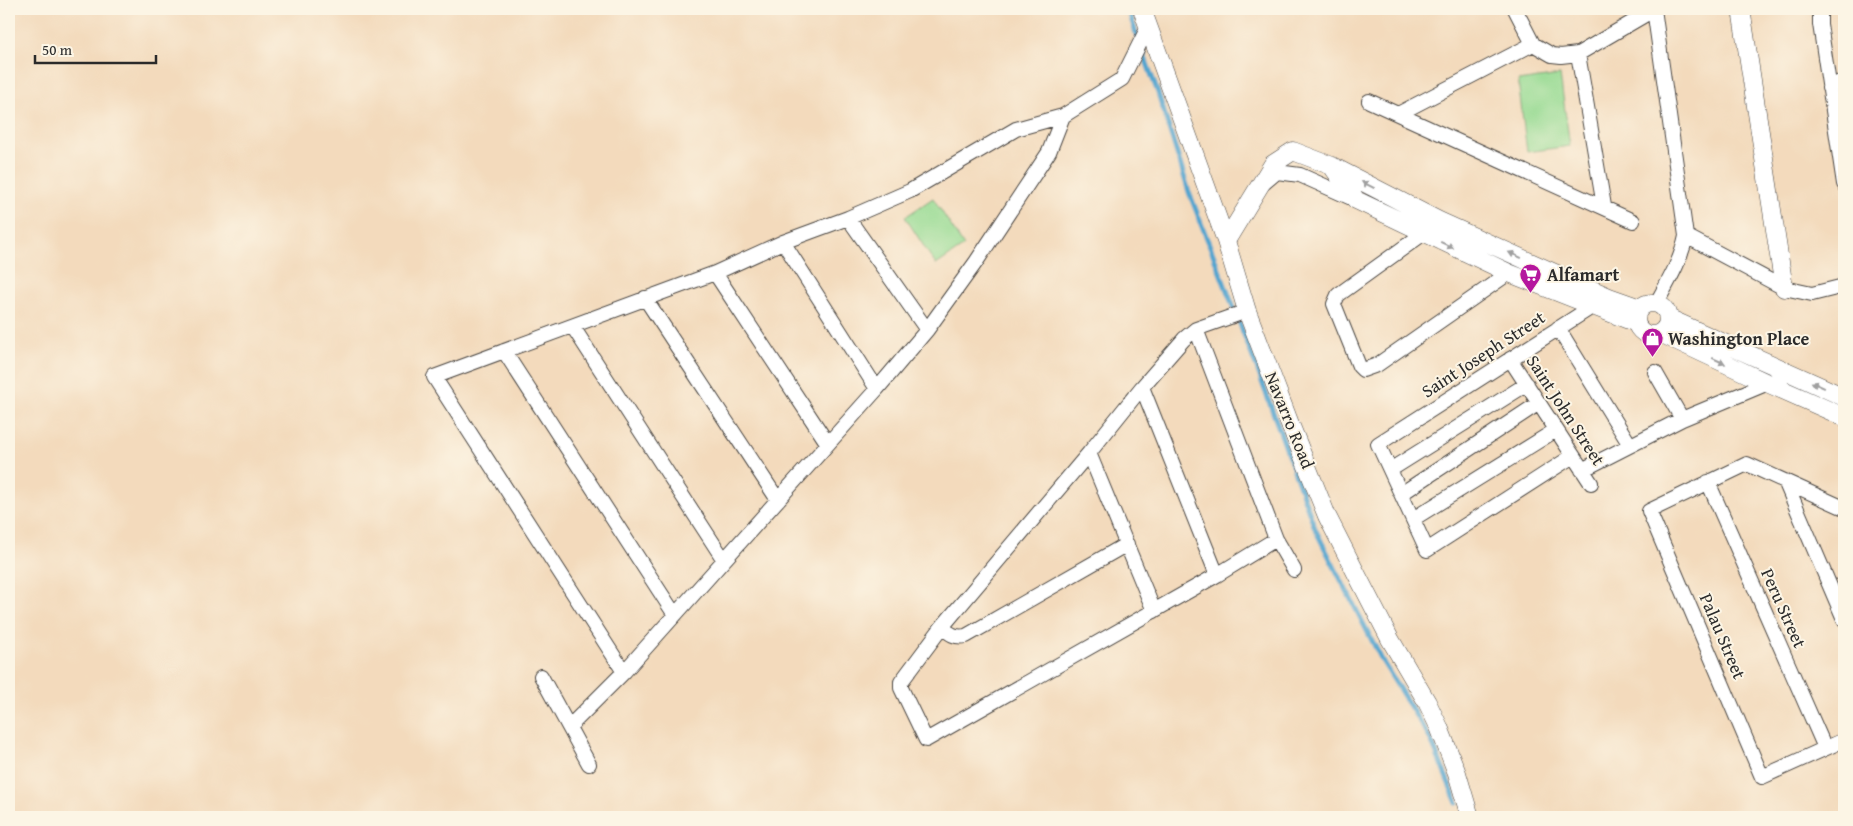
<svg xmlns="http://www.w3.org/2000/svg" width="1853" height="826" font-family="'Gentium Book Plus',serif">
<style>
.pitch{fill:#96da92;stroke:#60825e}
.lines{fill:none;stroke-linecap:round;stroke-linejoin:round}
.stream{stroke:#55a5cf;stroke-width:5}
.minor-casing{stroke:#494541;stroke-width:16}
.tertiary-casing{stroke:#494541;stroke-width:19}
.minor{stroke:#fff;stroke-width:14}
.tertiary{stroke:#fff;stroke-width:18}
.oneway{fill:#a0a0a0}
.labels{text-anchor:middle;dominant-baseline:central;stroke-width:4;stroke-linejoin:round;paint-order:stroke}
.poi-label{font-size:18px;font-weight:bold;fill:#2b2b2b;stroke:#fcf5e5;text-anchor:start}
.street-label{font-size:18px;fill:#2b2b2b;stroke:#fcf5e5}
</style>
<rect width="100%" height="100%" fill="#fcf5e5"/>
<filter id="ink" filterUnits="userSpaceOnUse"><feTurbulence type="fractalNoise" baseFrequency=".02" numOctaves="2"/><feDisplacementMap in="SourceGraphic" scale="10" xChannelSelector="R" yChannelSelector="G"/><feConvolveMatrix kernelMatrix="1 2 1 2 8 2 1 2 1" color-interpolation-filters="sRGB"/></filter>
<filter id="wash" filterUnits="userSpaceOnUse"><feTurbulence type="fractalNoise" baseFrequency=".0096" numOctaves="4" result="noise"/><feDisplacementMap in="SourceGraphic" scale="20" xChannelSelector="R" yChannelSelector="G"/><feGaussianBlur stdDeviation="1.12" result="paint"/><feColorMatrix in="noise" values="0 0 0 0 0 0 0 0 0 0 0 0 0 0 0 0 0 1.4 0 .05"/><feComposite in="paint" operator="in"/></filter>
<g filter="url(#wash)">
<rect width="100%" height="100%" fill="#f3dabc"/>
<!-- pitch -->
<path class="pitch" d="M1560,75l10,71 -43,6 -9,-71z
M933,198l31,48 -28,19 -31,-48z"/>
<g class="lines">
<!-- stream -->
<path class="stream" d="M1130,9l1,9 7,21
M1141,47l17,46 31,99 68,176 59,163 68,133 47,76 26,63"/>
</g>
</g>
<g filter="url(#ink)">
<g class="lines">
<defs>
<path id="minor" d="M1515,9l18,35 19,11 9,1 17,-2 77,-45
M1654,9l32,227c-5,25 -18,46 -30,68
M1822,9l-2,4v11l24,160
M1578,54l26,152
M1829,88l15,-8
M1369,101l264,120
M1398,114l135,-70
M1264,183l13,-11 23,3 56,25
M848,218l79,112
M1431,228l-93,67 -4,9 25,62 4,4 14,-5 132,-92
M1686,236l98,52 28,6 32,-8
M783,242l94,147
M715,273l113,171
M645,298l133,202
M1247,311l-51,18 -12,10 -42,48 -53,66 -147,174 -41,55v6l25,52 291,-165 59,-36
M573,327l151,233
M1558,328l72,117
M1196,329l80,210 18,31
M504,351l171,264
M1510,359l81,124
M1655,372l27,47
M1142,387l75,188
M1089,453l65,158
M1573,456l-146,94 -49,-106 220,-141
M1390,470l137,-86
M1582,470l100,-51 110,-46
M1785,481l59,138
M1708,482l117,266
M1401,494l138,-91
M1844,508l-97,-44 -98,47 113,266 82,-37
M1413,519l143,-89
M942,627c8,7 13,11 24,9l161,-92
M624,672l-190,-295 281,-104 68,-31 65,-24 62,-27 106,-62 47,-13 59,-37 26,-52
M541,676l48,88
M569,727l55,-55 253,-283 50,-59 49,-68 73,-110 14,-36"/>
<path id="tertiary" d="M1142,9l84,232 21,70 43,113 37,92 29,57 34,66 37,63 12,25 18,46 13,44
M1741,9l43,279
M1334,169l22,31 153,73 127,50
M1226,241l47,-77 20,-13 39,15 107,55 111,50 59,26 31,11
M1636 319a16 16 0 1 1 32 0a16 16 0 1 1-32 0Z
M1668,318l176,79
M1660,333l107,50 77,34"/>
</defs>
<!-- minor casing -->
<use href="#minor" class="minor-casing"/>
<!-- tertiary casing -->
<use href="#tertiary" class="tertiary-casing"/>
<!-- minor -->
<use href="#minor" class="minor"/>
<!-- tertiary -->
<use href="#tertiary" class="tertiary"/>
</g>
<!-- one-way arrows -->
<defs><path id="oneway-solid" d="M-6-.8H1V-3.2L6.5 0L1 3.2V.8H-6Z" transform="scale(1.25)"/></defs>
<g class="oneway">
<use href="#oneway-solid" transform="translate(1368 185) rotate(-153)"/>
<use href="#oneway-solid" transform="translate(1447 245) rotate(25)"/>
<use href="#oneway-solid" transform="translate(1515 255) rotate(-156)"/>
<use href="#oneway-solid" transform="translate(1719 361) rotate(25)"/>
<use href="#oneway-solid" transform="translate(1818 385) rotate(-156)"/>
</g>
</g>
<!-- icons -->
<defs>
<symbol id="supermarket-pin" viewBox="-11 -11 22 30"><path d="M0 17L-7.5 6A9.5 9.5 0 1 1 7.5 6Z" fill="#b5179e" stroke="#fcf5e5"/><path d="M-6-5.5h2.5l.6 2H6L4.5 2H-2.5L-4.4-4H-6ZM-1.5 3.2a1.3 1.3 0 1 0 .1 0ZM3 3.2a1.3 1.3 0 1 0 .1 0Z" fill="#fff"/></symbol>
<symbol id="shop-pin" viewBox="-11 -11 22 30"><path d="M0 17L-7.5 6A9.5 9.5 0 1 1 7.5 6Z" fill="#b5179e" stroke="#fcf5e5"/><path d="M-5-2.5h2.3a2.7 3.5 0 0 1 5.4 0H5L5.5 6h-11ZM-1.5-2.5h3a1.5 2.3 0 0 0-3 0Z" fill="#fff"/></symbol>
</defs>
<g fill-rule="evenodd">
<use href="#supermarket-pin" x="1518" y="262" width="25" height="34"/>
<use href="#shop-pin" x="1640" y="326" width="25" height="34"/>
</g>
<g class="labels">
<!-- poi labels -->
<g class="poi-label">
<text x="1547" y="274">Alfamart</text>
<text x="1668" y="338">Washington Place</text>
</g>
<!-- street labels -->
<g class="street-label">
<text transform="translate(1483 354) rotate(-33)">Saint Joseph Street</text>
<text transform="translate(1566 410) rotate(57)">Saint John Street</text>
<text transform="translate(1290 420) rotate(68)">Navarro Road</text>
<text transform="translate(1784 608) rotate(66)">Peru Street</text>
<text transform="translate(1723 636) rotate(67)">Palau Street</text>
</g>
</g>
<!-- margin -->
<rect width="1853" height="826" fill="none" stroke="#fcf5e5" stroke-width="30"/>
<!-- scale -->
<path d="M35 55v8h121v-8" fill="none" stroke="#2b2b2b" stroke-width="2.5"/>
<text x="42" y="55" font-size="15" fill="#2b2b2b" stroke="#fcf5e5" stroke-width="4" paint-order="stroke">50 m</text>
</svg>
